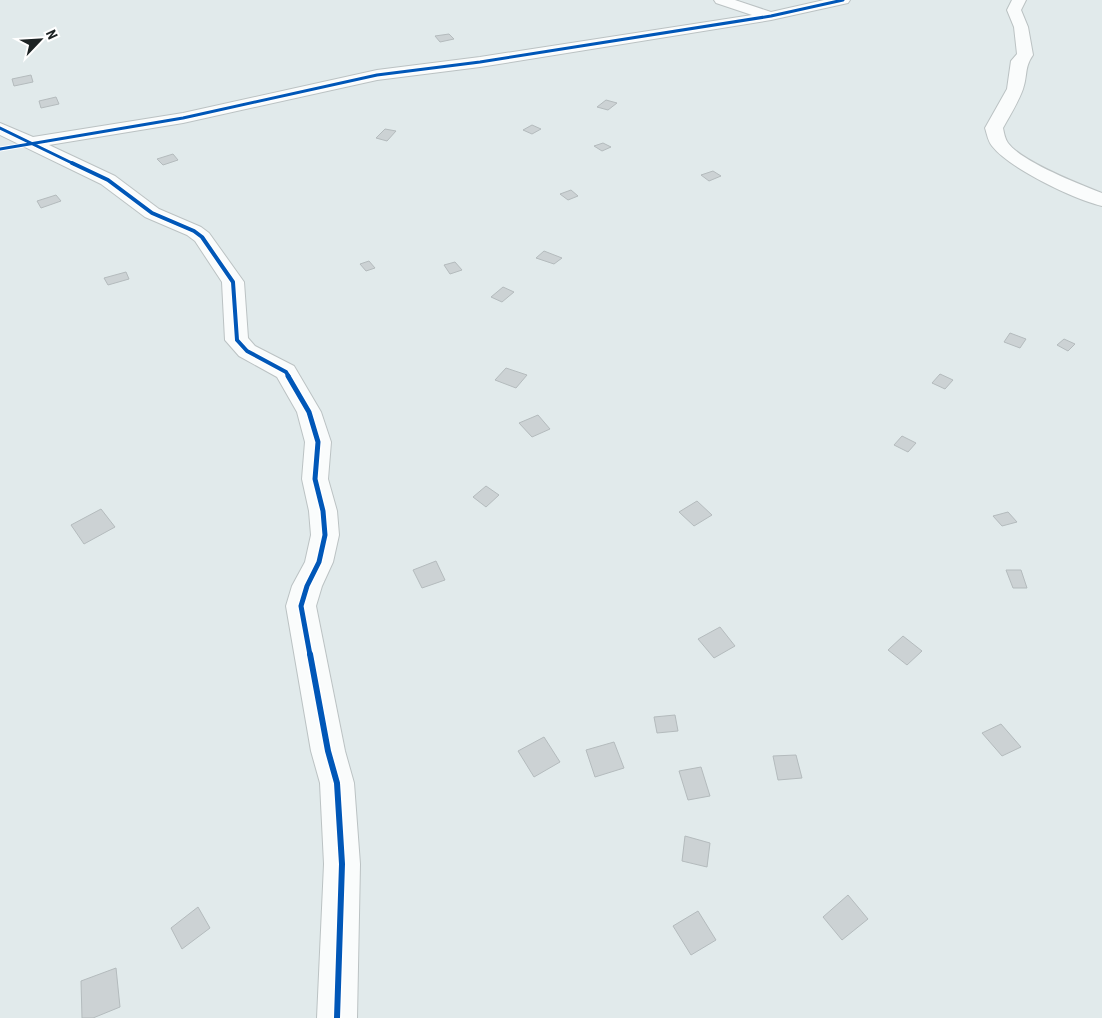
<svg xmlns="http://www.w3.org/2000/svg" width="1102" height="1018" font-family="'Roboto Condensed',sans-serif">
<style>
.building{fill:#ccd2d4;stroke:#b4bbbd}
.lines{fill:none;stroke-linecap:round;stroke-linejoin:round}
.minor-casing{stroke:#bbc2c3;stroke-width:2}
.minor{fill:#fafcfc;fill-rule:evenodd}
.cycleway-far3-casing{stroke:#fff;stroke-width:5}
.cycleway-far2-casing{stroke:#fff;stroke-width:6}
.cycleway-far1-casing{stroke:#fff;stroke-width:8}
.cycleway-casing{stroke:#fff;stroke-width:9}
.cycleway-far3{stroke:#0057b8;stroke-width:3}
.cycleway-far2{stroke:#0057b8;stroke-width:4}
.cycleway-far1{stroke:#0057b8;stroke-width:5}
.cycleway{stroke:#0057b8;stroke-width:6}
</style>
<rect width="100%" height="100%" fill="#e1eaeb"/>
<!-- building -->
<path class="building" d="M449,34l5,5 -14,3 -5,-6z
M31,75l2,7 -19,4 -2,-7z
M56,97l3,7 -18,4 -2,-7z
M606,100l11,3 -9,7 -11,-3z
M532,125l9,4 -9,5 -9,-4z
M385,129l11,2 -9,10 -11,-3z
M603,143l8,4 -9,4 -8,-5z
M173,154l5,6 -15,5 -6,-6z
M713,171l8,5 -12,5 -8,-6z
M571,190l7,6 -10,4 -8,-6z
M56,195l5,6 -20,7 -4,-7z
M544,251l18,7 -8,6 -18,-6z
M369,261l6,7 -9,3 -6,-7z
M455,262l7,8 -12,4 -6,-9z
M126,272l3,7 -21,6 -4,-7z
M503,287l11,5 -12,10 -11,-5z
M1010,333l16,6 -6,9 -16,-6z
M1064,339l11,5 -7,7 -11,-6z
M506,368l21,7 -11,13 -21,-8z
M940,374l13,6 -8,9 -13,-6z
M538,415l12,14 -18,8 -13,-14z
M902,436l14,7 -8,9 -14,-7z
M486,486l13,9 -13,12 -13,-10z
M697,501l15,14 -18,11 -15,-14z
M101,509l14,18 -31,17 -13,-19z
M1008,512l9,10 -15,4 -9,-10z
M436,561l9,19 -23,8 -9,-18z
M1006,570h15l6,18h-14z
M720,627l15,19 -21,12 -16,-19z
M903,636l19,15 -15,14 -19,-15z
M675,715l3,16 -21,2 -3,-16z
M1001,724l20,23 -19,9 -20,-23z
M544,737l16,25 -26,15 -16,-26z
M614,742l10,26 -29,9 -9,-27z
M796,755l6,23 -24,2 -5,-24z
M701,767l9,29 -22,4 -9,-29z
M685,836l25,7 -3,24 -25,-6z
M848,895l20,24 -26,21 -19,-23z
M198,907l12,21 -28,21 -11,-21z
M698,911l18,29 -25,15 -18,-29z
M116,968l4,39 -27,11h-11l-1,-37z"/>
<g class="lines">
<defs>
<path id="minor" d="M714,0h21l36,12 53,-12h26l-2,3 -77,17 -291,47 -103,13 -194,43 -134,22 66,31 44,33 42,18 8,6 35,49 4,56 7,8 39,20 27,46 10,30 -3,37 9,32 2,24 -6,27 -11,24 -6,20 29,145 9,32 6,81 -3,154h-40l7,-154 -4,-81 -9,-32 -25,-145 6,-20 13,-24 6,-27 -2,-24 -7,-32 3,-37 -8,-30 -20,-35 -38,-21 -14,-16 -3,-58 -27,-41 -8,-6 -42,-18 -44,-33 -101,-49v-12l33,14 150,-24 194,-43 103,-13 272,-42 -36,-12z
M1012,0h14l-5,10 7,17 5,28c-9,13 -5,19 -10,34 -5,14 -13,26 -20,39 1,5 2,11 5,15 14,19 71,41 94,50v13c-28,-7 -92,-37 -110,-60 -4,-5 -5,-12 -7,-18l22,-39 4,-28 6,-7 -3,-27 -7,-17z"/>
</defs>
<!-- minor casing -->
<use href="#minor" class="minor-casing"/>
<!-- minor -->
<use href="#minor" class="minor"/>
<defs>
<path id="cycleway-far3" d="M0,128l74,36
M0,149l183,-31 194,-43 103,-13 291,-46 72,-16"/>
<path id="cycleway-far2" d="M72,163l36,17 44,33 42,18 8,6 31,45 4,58 10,11 39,21 3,5"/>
<path id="cycleway-far1" d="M288,376l21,36 9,30 -3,37 8,32 2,24 -6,27 -12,24 -6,20 9,49"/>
<path id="cycleway" d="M310,654l18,97 9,32 5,81 -5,154"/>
</defs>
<!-- cycleway-far3 casing -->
<use href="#cycleway-far3" class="cycleway-far3-casing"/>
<!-- cycleway-far2 casing -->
<use href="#cycleway-far2" class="cycleway-far2-casing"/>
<!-- cycleway-far1 casing -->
<use href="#cycleway-far1" class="cycleway-far1-casing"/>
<!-- cycleway casing -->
<use href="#cycleway" class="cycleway-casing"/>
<!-- cycleway-far3 -->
<use href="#cycleway-far3" class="cycleway-far3"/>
<!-- cycleway-far2 -->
<use href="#cycleway-far2" class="cycleway-far2"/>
<!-- cycleway-far1 -->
<use href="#cycleway-far1" class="cycleway-far1"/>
<!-- cycleway -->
<use href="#cycleway" class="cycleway"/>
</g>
<!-- north arrow -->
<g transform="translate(40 40) rotate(65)" stroke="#ffffff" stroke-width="4" paint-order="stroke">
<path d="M0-4L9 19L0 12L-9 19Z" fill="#1d2324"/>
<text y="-8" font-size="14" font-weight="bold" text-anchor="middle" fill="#1d2324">N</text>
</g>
</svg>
